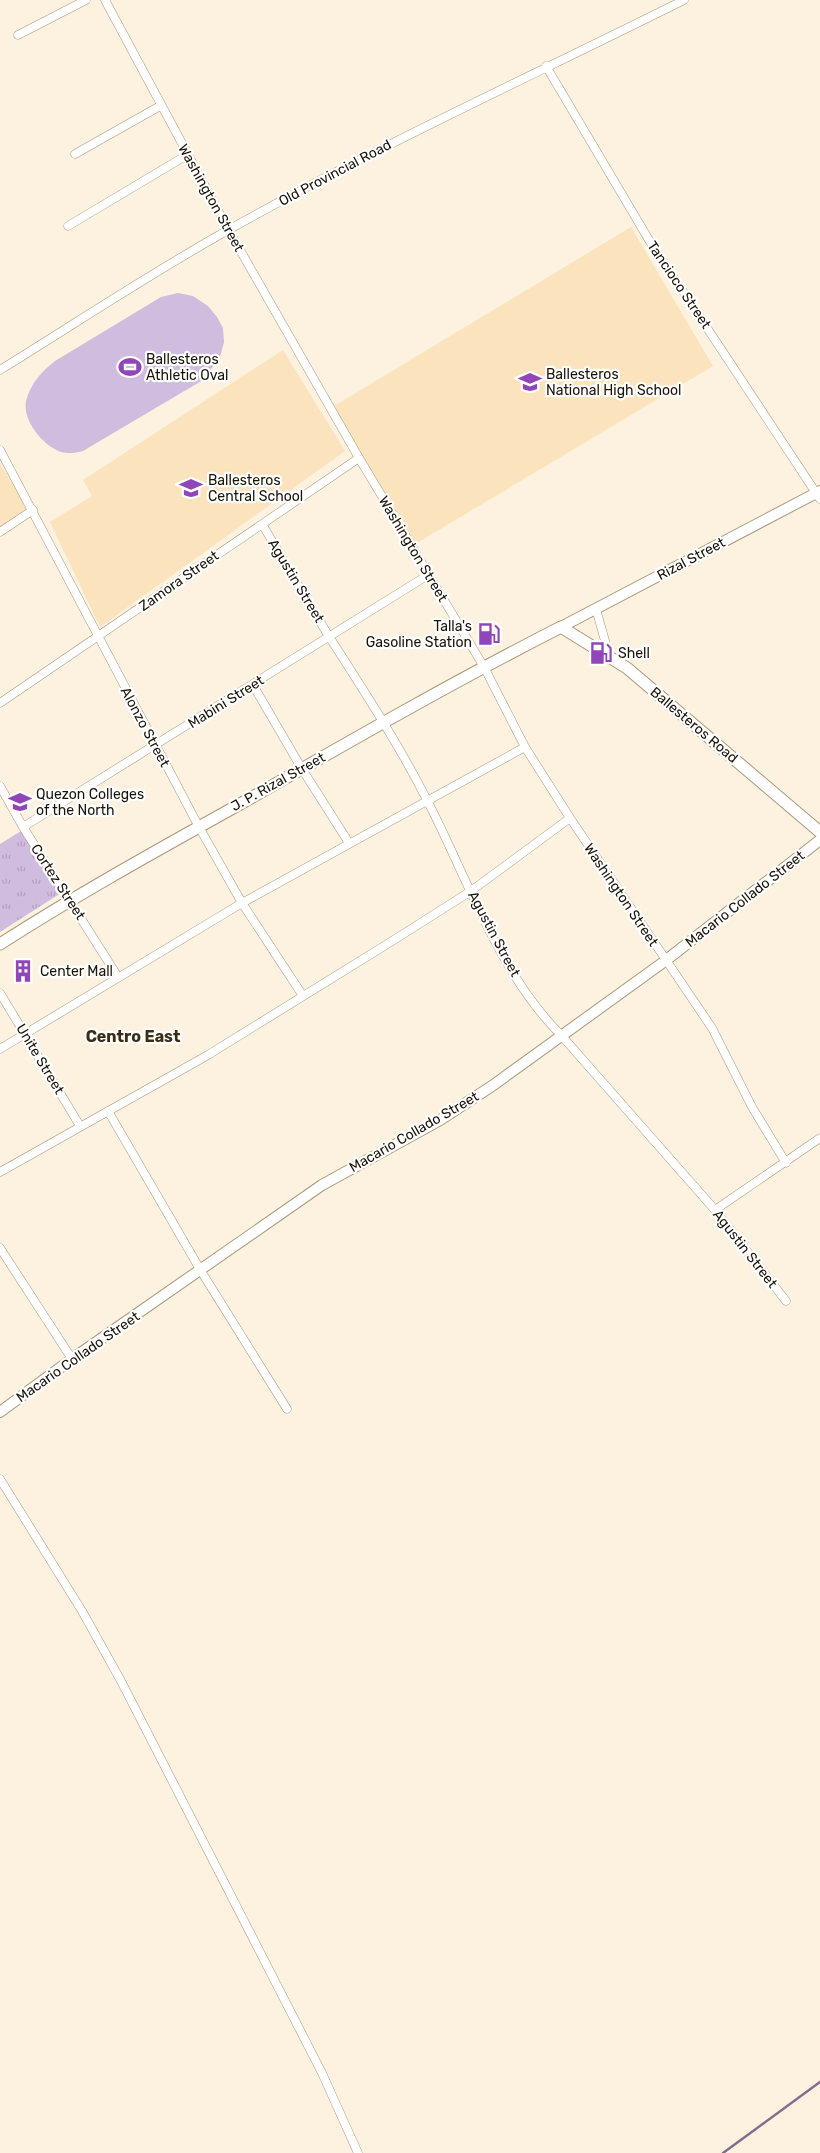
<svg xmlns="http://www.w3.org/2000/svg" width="820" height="2153" font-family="Rubik,sans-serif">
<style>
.built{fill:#fae3bd}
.grass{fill:#d0bcde}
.park{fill:url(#park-tufts)}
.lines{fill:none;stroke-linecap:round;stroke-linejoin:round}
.stream{stroke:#856c8f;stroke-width:2.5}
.minor-casing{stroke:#a9977a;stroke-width:9}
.tertiary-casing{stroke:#a9977a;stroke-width:12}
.secondary-casing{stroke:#a9977a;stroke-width:13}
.minor{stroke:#fff;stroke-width:8}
.tertiary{stroke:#fff;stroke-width:10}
.secondary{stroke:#fff;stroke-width:11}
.labels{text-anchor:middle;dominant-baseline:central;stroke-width:4.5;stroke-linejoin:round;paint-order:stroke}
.street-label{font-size:14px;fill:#1b1409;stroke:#fff}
.poi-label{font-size:14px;fill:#1b1409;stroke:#fff;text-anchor:start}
.quarter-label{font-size:16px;font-weight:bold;fill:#3b2d12;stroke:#fff}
</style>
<defs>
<pattern id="park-tufts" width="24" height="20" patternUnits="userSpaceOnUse" patternTransform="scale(1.25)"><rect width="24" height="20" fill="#d0bcde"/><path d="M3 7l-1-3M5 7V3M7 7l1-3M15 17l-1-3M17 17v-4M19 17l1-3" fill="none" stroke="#b2a1bd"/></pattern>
</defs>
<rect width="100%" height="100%" fill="#fdf2df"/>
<!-- built -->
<path class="built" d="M631,227l82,139 -301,180 -78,-140z
M283,350l62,101 -245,176 -50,-105 42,-26 -9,-16z
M0,464l29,46 -29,18z"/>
<!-- grass -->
<path class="grass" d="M178,293l15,3 15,10 9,11 6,11 1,14 -4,15 -17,23 -120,71c-8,2 -14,3 -22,1 -18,-6 -39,-32 -35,-51 5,-18 15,-29 29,-40l106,-64z"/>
<!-- park -->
<path class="park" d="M21,831l40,62 -61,39v-88z"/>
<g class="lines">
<!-- stream -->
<path class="stream" d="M723,2153l97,-71"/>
<defs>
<path id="minor" d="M105,0l123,229 131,229 125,209 41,80 45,71 142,210 40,79 34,56
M18,35l68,-35
M546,66l103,174 171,259
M75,154l85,-48
M68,226l119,-71
M0,370c76,-47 151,-97 230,-141 148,-83 302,-153 454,-229
M0,450l199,377 43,76 61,93
M262,524c23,38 44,76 68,114 34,53 68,105 97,162 40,77 72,174 134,235l154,175 71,91
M0,532l33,-22
M596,609l13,46
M253,685l49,84 47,74
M0,703l359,-245
M0,786l23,41 95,150
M23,827l405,-252
M0,993l80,133
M0,1049l242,-146 283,-156
M108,1111l93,160 86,138
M0,1172l208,-117 189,-117 74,-47 99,-73
M715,1210l105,-72
M0,1248l72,111
M0,1479l82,132 39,70 201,392 36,80"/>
<path id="tertiary" d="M561,627l259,-136
M0,1412l72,-53 250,-174 118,-65 52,-34 173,-125 155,-121"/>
<path id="secondary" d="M0,944c81,-52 165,-98 249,-145 103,-59 206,-118 312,-172l66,41 193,164"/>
</defs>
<!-- minor casing -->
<use href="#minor" class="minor-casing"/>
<!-- tertiary casing -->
<use href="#tertiary" class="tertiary-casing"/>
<!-- secondary casing -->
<use href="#secondary" class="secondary-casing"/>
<!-- minor -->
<use href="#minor" class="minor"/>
<!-- tertiary -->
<use href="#tertiary" class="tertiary"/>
<!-- secondary -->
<use href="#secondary" class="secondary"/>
</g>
<!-- icons -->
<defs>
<symbol id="stadium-bare" viewBox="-9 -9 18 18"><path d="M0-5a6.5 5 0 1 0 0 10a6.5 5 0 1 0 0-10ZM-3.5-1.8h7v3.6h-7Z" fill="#9046b9" stroke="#fff" stroke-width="2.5" paint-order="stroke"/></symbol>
<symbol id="school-bare" viewBox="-9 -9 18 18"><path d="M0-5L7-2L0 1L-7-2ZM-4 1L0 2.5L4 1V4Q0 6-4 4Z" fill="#9046b9" stroke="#fff" stroke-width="2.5" paint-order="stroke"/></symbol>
<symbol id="fuel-bare" viewBox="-9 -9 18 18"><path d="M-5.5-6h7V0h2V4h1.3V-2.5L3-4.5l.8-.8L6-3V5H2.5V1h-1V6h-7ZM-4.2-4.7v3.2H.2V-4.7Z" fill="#9046b9" stroke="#fff" stroke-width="2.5" paint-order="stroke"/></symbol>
<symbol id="university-bare" viewBox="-9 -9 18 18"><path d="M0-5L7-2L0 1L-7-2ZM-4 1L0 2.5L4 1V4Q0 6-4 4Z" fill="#9046b9" stroke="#fff" stroke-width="2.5" paint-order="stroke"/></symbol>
<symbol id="building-bare" viewBox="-9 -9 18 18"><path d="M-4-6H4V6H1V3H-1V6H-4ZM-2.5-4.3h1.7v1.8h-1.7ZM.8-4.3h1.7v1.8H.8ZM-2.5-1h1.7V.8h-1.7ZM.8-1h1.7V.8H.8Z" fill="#9046b9" stroke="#fff" stroke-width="2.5" paint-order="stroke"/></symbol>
</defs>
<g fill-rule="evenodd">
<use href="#stadium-bare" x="114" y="351" width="32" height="32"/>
<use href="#school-bare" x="514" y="366" width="32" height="32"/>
<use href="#school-bare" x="175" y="472" width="32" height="32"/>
<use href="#fuel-bare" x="473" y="618" width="32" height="32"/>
<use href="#fuel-bare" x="585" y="637" width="32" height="32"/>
<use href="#university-bare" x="4" y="786" width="32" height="32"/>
<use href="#building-bare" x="7" y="955" width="32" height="32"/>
</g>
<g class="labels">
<!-- street labels -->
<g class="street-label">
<text transform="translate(335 173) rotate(-28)">Old Provincial Road</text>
<text transform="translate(211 198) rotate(61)">Washington Street</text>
<text transform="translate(679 285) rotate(56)">Tancioco Street</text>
<text transform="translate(413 549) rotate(59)">Washington Street</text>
<text transform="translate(691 559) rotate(-28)">Rizal Street</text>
<text transform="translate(179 581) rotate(-35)">Zamora Street</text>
<text transform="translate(296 581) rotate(59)">Agustin Street</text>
<text transform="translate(226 702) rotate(-32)">Mabini Street</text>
<text transform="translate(694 725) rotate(40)">Ballesteros Road</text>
<text transform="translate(145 727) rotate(62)">Alonzo Street</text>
<text transform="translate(278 782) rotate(-29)">J. P. Rizal Street</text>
<text transform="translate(58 882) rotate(57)">Cortez Street</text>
<text transform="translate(621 895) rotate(56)">Washington Street</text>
<text transform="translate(745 899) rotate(-38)">Macario Collado Street</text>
<text transform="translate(494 934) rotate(62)">Agustin Street</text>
<text transform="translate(40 1059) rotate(59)">Unite Street</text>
<text transform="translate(414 1132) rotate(-30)">Macario Collado Street</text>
<text transform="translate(745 1249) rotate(52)">Agustin Street</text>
<text transform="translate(78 1357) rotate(-35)">Macario Collado Street</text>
</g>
<!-- poi labels -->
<g class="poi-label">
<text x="146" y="359">Ballesteros<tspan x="146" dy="16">Athletic Oval</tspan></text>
<text x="546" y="374">Ballesteros<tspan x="546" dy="16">National High School</tspan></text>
<text x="208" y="480">Ballesteros<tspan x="208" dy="16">Central School</tspan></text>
<text x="472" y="626" text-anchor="end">Talla's<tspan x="472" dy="16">Gasoline Station</tspan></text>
<text x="618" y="653">Shell</text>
<text x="36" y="794">Quezon Colleges<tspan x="36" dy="16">of the North</tspan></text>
<text x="40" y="971">Center Mall</text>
</g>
<!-- quarter labels -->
<g class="quarter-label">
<text x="133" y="1036">Centro East</text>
</g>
</g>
</svg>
